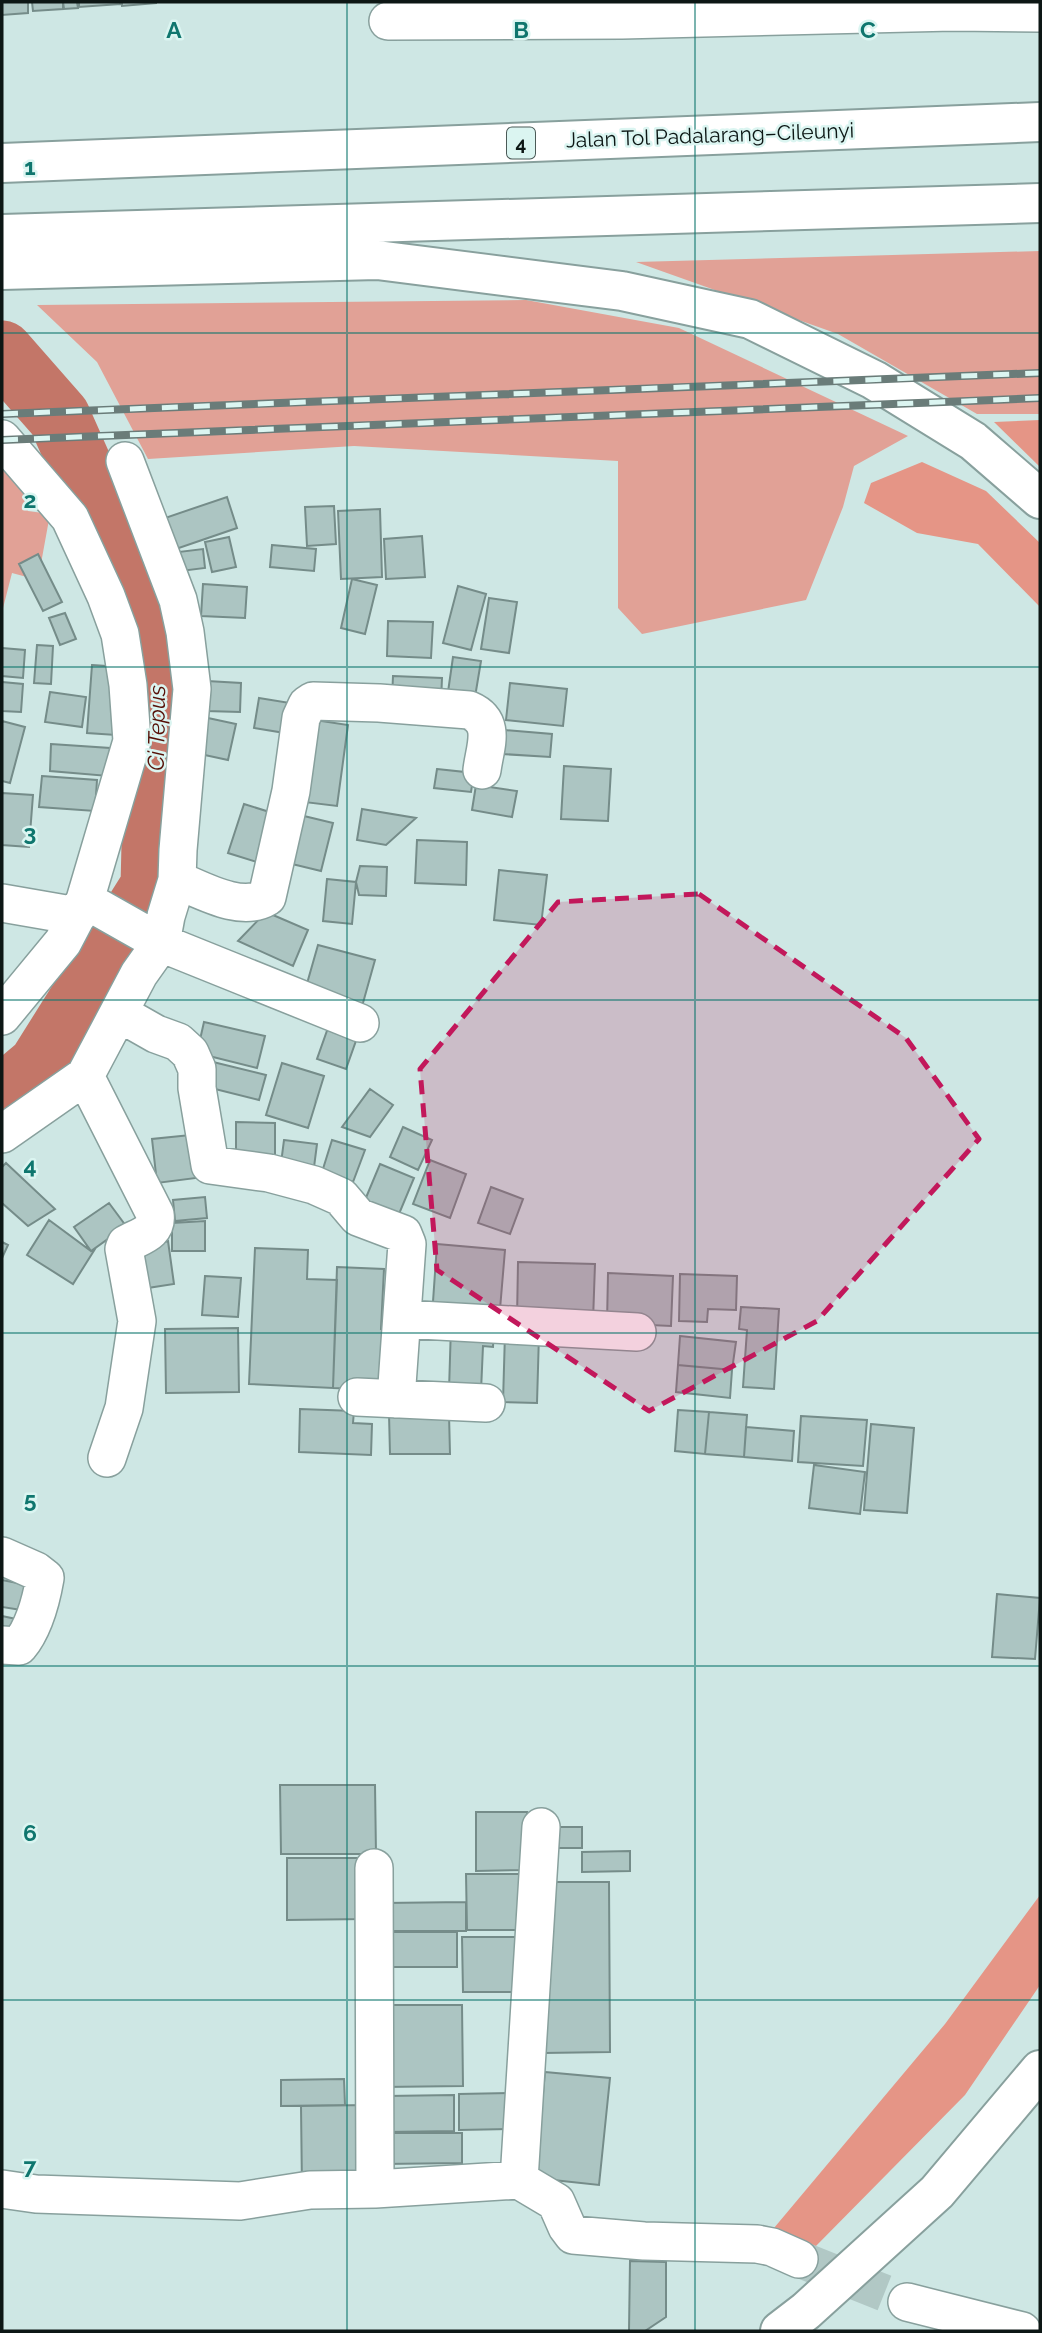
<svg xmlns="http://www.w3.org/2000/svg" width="1042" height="2333" font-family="Raleway,sans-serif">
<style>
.green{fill:#e1a196}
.forest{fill:#e59586}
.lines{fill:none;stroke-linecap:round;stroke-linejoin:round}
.river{stroke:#c37668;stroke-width:63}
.building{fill:#acc5c2;stroke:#758c89;stroke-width:2}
.street-tunnel{stroke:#b1c8c5;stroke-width:37;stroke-dasharray:37 18;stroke-linecap:butt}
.street-casing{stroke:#88a09d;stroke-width:40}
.highway-casing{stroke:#88a09d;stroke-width:42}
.street{stroke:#fff;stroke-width:37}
.highway{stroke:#fff;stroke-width:38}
.rail-casing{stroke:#6a7c79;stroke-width:8}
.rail{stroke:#dbf5f1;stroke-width:5;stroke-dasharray:16;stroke-linecap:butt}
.marked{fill:#c2185b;fill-opacity:0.2;stroke:#c2185b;stroke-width:5;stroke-dasharray:14 9;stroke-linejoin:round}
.grid{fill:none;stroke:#0f766e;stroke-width:2;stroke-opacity:0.55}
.labels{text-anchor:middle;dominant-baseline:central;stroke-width:5;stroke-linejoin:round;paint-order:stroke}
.shield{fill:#dbf5f1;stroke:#4b5a57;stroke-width:2}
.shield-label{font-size:19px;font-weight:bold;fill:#0d1715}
.street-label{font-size:21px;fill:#0d1715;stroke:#dbf5f1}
.water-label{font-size:23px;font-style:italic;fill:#561007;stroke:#dbf5f1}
.grid-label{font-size:23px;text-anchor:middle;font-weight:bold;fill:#0f766e;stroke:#dbf5f1;stroke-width:5;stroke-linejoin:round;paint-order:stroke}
</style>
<rect width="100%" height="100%" fill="#cee7e4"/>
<!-- green -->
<path class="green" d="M1040,251v163h-63l-139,-80 -202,-72z
M526,300l153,28 229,108 -54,30 -11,41 -37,93 -164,34 -24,-26v-147l-264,-15 -206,13 -51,-97 -60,-57z
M2,470h14l12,41 22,3 -12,66 -26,-7 -10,39z"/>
<!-- forest -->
<path class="forest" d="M1040,420v47l-46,-45z
M922,462l64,29 54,52v64l-62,-63 -61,-11 -53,-30 7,-20z
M1040,1895v90l-75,110 -151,153 -40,-20 171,-204z"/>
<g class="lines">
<!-- river -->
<path class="river" d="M2,352l57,65 99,223 -6,246 -113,180 -37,31"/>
</g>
<!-- building -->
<path class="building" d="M2,2h26v11l-26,2z
M32,2h31v7l-30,2z
M63,2h14l1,6 -14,1z
M79,2h41v2l-41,3z
M122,2h34v1l-34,3z
M227,497l10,31 -64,22 -11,-31z
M334,506l2,38 -29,2 -2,-39z
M380,509l2,68 -41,2 -3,-68z
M422,536l3,41 -39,2 -2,-40z
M229,537l7,30 -24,5 -7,-30z
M272,545l44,4 -2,22 -44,-4z
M203,549l2,19 -32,4 -3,-19z
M38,554l24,48 -19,9 -24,-47z
M352,579l25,6 -12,49 -24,-6z
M203,584l44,3 -2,31 -44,-2z
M458,586l28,8 -15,56 -28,-7z
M489,598l28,4 -8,51 -28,-4z
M65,613l11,26 -16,6 -11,-27z
M388,621l45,1 -2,36 -44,-2z
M37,645l16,1 -2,38 -17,-1z
M2,648l23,2 -2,28 -21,-2z
M453,657l28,4 -6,36 -27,-5z
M92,665l29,2 -5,68 -29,-2z
M393,676l49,2 -1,24 -49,-3z
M207,681l34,2 -1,29 -34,-1z
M2,682l21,2 -2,28 -19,-1z
M510,683l57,6 -4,37 -57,-6z
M50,692l36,5 -4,30 -37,-5z
M259,698l31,5 -5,30 -31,-5z
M208,718l28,6 -8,36 -28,-6z
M315,720l33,5 -11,81 -33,-4z
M2,721l23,6 -15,56 -8,-2z
M504,730l48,4 -2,23 -48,-3z
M51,744l59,4 -2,28 -58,-5z
M564,766l47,3 -3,52 -47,-2z
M437,769l37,4 -3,19 -37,-4z
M42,776l55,4 -2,31 -56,-4z
M476,785l41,6 -5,26 -40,-7z
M2,793l31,2 -4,52 -27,-2z
M244,804l35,11 -16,49 -35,-11z
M362,809l54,9 -30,27 -29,-5z
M304,816l29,7 -12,48 -29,-7z
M417,840l50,2 -1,43 -51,-2z
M360,866l27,1 -1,29 -27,-1 -3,-13z
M499,870l48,5 -6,50 -47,-5z
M327,879l29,3 -4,42 -29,-3z
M266,912l42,18 -15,36 -55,-25z
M318,945l57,15 -14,50 -57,-16z
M204,1022l61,14 -8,32 -60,-15z
M329,1025l29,10 -12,34 -29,-10z
M209,1061l57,14 -7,25 -56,-14z
M282,1063l42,13 -16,52 -42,-13z
M370,1089l23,16 -23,32 -28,-10z
M236,1122l39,1v39h-39z
M403,1127l29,13 -14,30 -28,-13z
M200,1134l4,43 -47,6 -5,-44z
M284,1140l33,4 -4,31 -33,-4z
M332,1140l33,10 -12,32 -31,-10z
M430,1160l36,14 -16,44 -37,-14z
M6,1163l49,46 -27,17 -26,-23v-36z
M380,1164l34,14 -15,36 -34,-14z
M491,1187l32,12 -13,35 -32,-11z
M205,1197l2,21 -32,3 -2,-21z
M109,1203l17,23 -35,25 -17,-24z
M49,1220l42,31 4,-2 -22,35 -46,-29z
M205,1221v30h-33v-28z
M168,1241l6,43 -33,5 -6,-39z
M2,1242l6,3 -6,13z
M437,1244l68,6 -6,71 -67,-5z
M255,1248l53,2 -1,29 30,1 -4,108 -84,-4z
M518,1262l77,2 -2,57 -76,-2z
M337,1267l47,2 -3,60h11l-3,61 -56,-2z
M608,1273l65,3 -2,50 -64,-3z
M680,1274l57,2 -1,34 -28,-1 -1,13 -28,-1z
M205,1276l36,2 -3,39 -36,-2z
M741,1307l38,2 -5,80 -31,-2 4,-57 -8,-1z
M451,1326l43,2 -1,19 -10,-1 -2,45 -32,-1z
M238,1328l1,64 -73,1 -1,-64z
M505,1333l34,1 -2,69 -34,-1z
M680,1336l56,6 -4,28 -54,-5z
M678,1365l54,5 -2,28 -54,-6z
M300,1409l54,2 -1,12 19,1 -1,31 -72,-3z
M678,1410l31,2 -4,42 -30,-3z
M709,1412l38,3 -3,42 -39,-3z
M389,1414h60l1,40h-60z
M801,1416l66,4 -4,46 -65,-4z
M871,1424l43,4 -7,85 -43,-3z
M746,1427l48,4 -2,30 -48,-4z
M814,1465l51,7 -5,42 -51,-6z
M2,1580l31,6 1,26 -32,-5z
M997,1594l43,4 -5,61 -43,-2z
M2,1616l14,3 -14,22z
M280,1785h95l1,69h-95z
M476,1812h51v58l-51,1z
M550,1827h32v21h-32z
M630,1851v20l-48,1v-20z
M287,1858h77l1,61 -78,1z
M466,1874h62v56h-61z
M543,1882h66l1,170 -66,1z
M466,1902v29h-82v-28z
M388,1932h69v35h-69z
M462,1937h67v55h-66z
M383,2005h79l1,81 -80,1z
M545,2072l65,6 -11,107 -64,-7z
M344,2079l1,26 -64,1v-26z
M515,2093l1,36 -57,1v-36z
M454,2095v36l-67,1v-36z
M367,2105l1,83 -66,1 -1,-83z
M383,2133h79v30l-79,1z
M630,2261l36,1v55l-21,14h-16z"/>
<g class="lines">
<!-- street-tunnel -->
<path class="street-tunnel" d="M799,2259l108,43"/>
<defs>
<path id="street" d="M388,21l234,-1 331,-8 87,1
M2,439l68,79 36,78 14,38 8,51 4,56 -47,159 -22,42 -61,74
M177,880c25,10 64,33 90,17l24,-106 10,-73 6,-13 6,-4 66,2 90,7c28,12 16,36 13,60
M85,900l76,43 199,80
M2,903l75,13
M119,1013l37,21 22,8 12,11 7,16v19l13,77 59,8 45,12 27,12 17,20 45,17 4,10 -11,155
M85,1076l70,138c3,19 -15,22 -29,30l-2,5 13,72 -13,87 -17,50
M2,1134l83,-58 54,-102 22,-31 5,-27 11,-36 1,-30 14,-161 -7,-57 -7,-32 -53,-139
M402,1319l235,13
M357,1397l129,6
M2,1556l34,15 9,7c-4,23 -11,50 -26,68l-17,-1
M374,1868l1,321
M519,2180l22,-353
M2,2189l34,5 204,7 70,-11 65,-1 144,-9 37,22 11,25 6,8 71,6 113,3 15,3 27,12
M907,2302l115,29"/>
<path id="highway" d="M2,163l1038,-41
M2,234l1038,-31
M2,270l375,-10 245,31 128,28 124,61 99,61 67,58
M780,2331l26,-20 131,-119 103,-122"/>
</defs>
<!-- street casing -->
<use href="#street" class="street-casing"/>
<!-- highway casing -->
<use href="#highway" class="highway-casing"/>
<!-- street -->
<use href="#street" class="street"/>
<!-- highway -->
<use href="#highway" class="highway"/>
<defs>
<path id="rail" d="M2,414l1038,-41
M2,440l1038,-42"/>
</defs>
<!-- rail casing -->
<use href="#rail" class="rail-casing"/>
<!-- rail -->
<use href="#rail" class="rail"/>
</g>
<!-- marked area -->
<path class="marked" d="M699,894l207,144 73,101 -162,182 -168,90 -212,-141 -17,-201 138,-167z"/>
<!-- grid -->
<path class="grid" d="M347,2v2329M695,2v2329M2,333h1038M2,667h1038M2,1000h1038M2,1333h1038M2,1666h1038M2,2000h1038"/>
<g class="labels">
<!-- shield labels -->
<rect class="shield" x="507" y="127.5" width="28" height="31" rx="5"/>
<g class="shield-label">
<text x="521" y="143">4</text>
</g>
<!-- street labels -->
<g class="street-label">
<text transform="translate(710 135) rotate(-2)">Jalan Tol Padalarang–Cileunyi</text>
</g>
<!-- water labels -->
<g class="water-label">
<text transform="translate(156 728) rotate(-89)">Ci Tepus</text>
</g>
</g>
<g class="grid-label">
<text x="174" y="38">A</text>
<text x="521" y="38">B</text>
<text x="868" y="38">C</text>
<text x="30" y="175">1</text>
<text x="30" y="508">2</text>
<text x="30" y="841">3</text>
<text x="30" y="1174">4</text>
<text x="30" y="1508">5</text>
<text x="30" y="1841">6</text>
<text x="30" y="2174">7</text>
</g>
<!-- border -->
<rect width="1042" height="2333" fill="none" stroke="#0d1715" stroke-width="7"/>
</svg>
